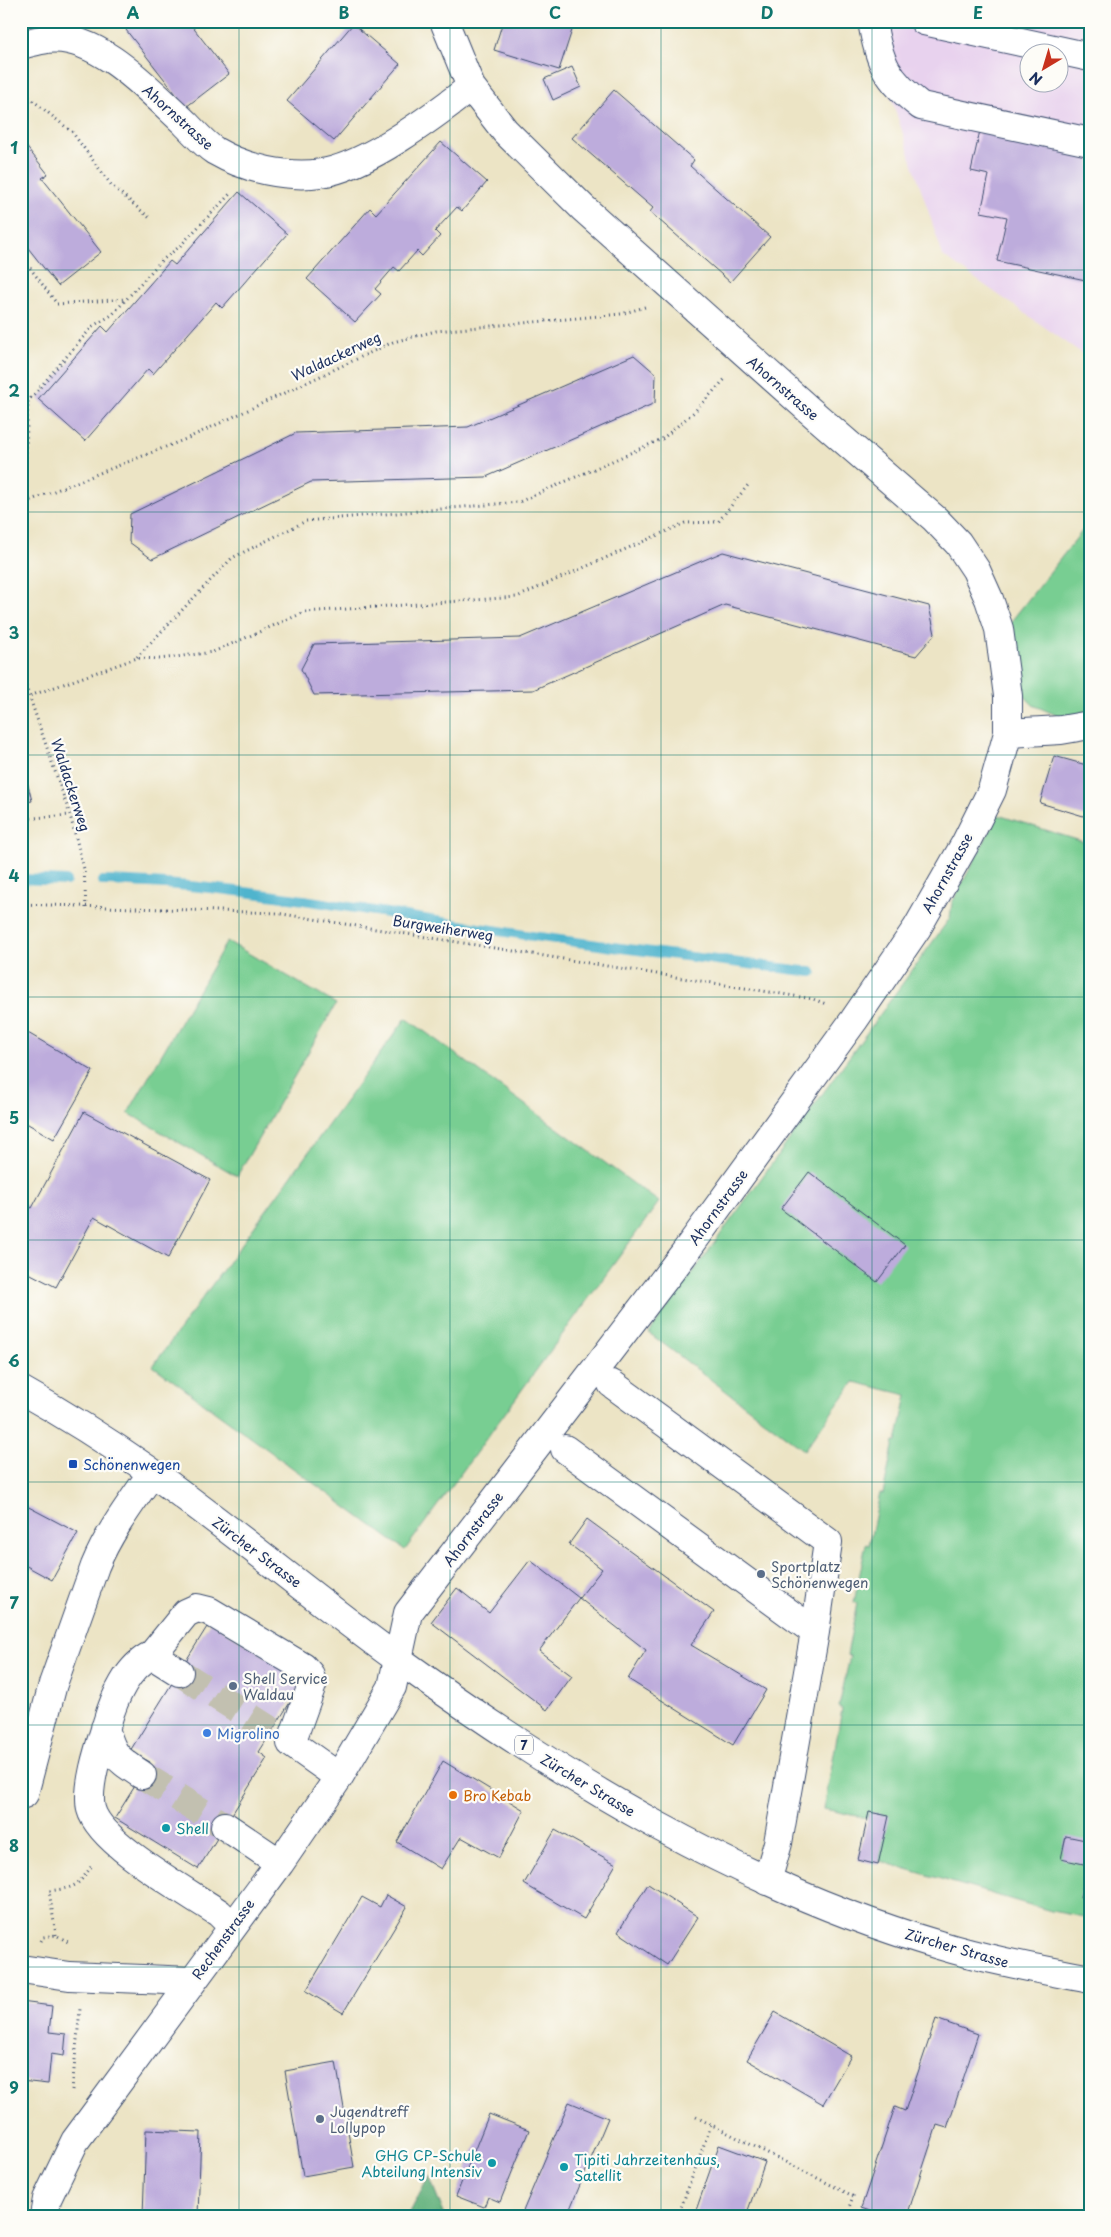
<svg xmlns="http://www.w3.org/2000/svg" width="1111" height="2237" font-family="'Playpen Sans',sans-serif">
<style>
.built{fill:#e8d2ee;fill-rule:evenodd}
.green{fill:#78ce92;stroke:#4a7e78}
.forest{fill:#62b17c;stroke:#3e706d}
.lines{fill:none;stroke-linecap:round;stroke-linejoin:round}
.stream{stroke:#4fb4cd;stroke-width:10}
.building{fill:#bdacdc}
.minor-tunnel{stroke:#c2c0b0;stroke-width:28;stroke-dasharray:28 14;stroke-linecap:butt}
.minor-casing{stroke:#3a4a6d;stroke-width:30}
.major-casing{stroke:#3a4a6d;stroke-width:30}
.path{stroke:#3a4a6d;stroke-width:3;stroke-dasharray:1 4;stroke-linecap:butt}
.minor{stroke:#fff;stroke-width:28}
.major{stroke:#fff;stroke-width:28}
.grid{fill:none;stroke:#0f766e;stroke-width:1;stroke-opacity:0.55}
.transit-dot{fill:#1a4fb4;stroke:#fdfcf7;stroke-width:2}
.service-dot{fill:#5c6f8a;stroke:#fdfcf7;stroke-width:2}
.shop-dot{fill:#3f7fe0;stroke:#fdfcf7;stroke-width:2}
.food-dot{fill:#e8710a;stroke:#fdfcf7;stroke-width:2}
.culture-dot{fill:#0f9aa8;stroke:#fdfcf7;stroke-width:2}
.labels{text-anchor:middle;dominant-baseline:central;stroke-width:4.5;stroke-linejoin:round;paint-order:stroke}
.shield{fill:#fdfcf7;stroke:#5f6c8c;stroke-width:1}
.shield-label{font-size:12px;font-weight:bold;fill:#1b2f5e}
.street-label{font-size:14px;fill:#1b2f5e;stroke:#fdfcf7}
.transit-label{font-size:14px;fill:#164399;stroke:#fdfcf7;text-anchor:start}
.service-label{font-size:14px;fill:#4e5e75;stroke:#fdfcf7;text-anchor:start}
.shop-label{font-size:14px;fill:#366cbe;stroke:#fdfcf7;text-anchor:start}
.food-label{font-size:14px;fill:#c56008;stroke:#fdfcf7;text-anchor:start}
.culture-label{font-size:14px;fill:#0d838f;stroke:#fdfcf7;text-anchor:start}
.neatline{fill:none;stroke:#0f766e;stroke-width:2}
.grid-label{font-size:16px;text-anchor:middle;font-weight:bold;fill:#0f766e}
</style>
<rect width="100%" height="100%" fill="#fdfcf7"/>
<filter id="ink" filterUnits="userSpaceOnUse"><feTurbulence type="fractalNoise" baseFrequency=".02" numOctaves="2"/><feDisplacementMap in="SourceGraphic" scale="10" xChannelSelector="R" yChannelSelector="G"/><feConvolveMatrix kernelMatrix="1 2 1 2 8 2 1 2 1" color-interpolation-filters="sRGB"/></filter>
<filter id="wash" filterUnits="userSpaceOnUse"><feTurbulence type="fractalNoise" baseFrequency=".0096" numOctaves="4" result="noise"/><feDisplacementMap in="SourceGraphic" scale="20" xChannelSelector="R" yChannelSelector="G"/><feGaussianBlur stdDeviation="1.12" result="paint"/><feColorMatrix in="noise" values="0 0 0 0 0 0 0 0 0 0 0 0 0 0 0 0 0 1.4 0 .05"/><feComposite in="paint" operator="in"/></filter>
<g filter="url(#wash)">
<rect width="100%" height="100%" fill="#ece4c5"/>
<!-- built -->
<path class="built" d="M866,21h224v338l-147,-103zM1028,52h30v30h-30z"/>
<!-- green -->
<path class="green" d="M1090,521v193l-27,4 -30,-13 -18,-19 -6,-62z
M998,815l92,29v1074l-39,-7 -172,-50 9,-45 -19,-4 -2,6 -43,-9 18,-100 -3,-2 11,-51 -3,-1 10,-52 -3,-1 12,-58 3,1 11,-52 3,1 11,-52h3l10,-47 -53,-13 -50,68 -155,-117 301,-415 2,-15z
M227,941l109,63 -99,172 -109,-63z
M406,1018l253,184 -254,348 -252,-184z"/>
<!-- forest -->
<path class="forest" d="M429,2176l16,40h-37z"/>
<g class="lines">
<!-- stream -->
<path class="stream" d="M21,879l45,2
M103,881c128,3 256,28 383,48 108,17 217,29 326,43"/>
</g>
<g id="blocks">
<!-- building -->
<path class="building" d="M130,21h58l41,53 -43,33 -60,-77 6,-6z
M503,21h72l-16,49 -65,-20z
M353,24l47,40 -66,77 -47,-40z
M572,67l9,20 -28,13 -9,-21z
M614,90l80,70 -4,6 80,71 -40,45 -80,-70 3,-4 -81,-70z
M981,126l109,24v131l-93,-20 10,-44 -26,-5 8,-37 -18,-4z
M21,140l27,34 -6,4 59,74 -43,34 -37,-47z
M441,142l46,40 -25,29 -5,-4 -22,24 5,5 -18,20 -5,-5 -18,20 -5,-4 -19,22 6,5 -26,28 -48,-43 63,-71 6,6z
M239,192l48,42 -65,74 -6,-6 -63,72 -5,-5 -63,72 -47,-42 64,-73 6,6 62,-71 5,4z
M634,355l22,19 -1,29 -169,74 -175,5 -159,77 -23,-17 1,-28 166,-81 172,-6z
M723,552l206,54 6,28 -19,22 -191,-51 -192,85 -219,5 -13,-26 13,-25 206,-6z
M1054,756l36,10v52l-50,-15z
M21,758l11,43 -11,2z
M21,1029l72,42 -39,68 -33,-19z
M84,1112l126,68 -42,78 -74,-41 -38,70 -35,-18v-66l11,5z
M809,1172l96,73 -28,37 -96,-73z
M21,1503l57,30 -26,47 -31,-17z
M587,1519l127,93 -23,33 75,45 -33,55 -105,-66 18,-29 -67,-52 -40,53 33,25 -25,34 -116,-88 26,-34 32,25 41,-53 49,38 23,-29 -33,-25z
M210,1622l94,58 -45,72 8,6 -69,111 -83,-51 35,-56 -20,-11z
M443,1761l81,49 -25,48 -38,-21 -20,32 -44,-27z
M869,1812l20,4 -11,49 -20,-5z
M555,1830l61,34 -32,55 -60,-35z
M1066,1836l24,5v58l-10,-2 8,-32 -27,-6z
M648,1884l50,33 -31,48 -49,-33z
M386,1895l21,12 -64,106 -37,-22 56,-94 18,10z
M21,2002l31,4 -3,26 17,2 -2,22 -13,-2 -3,30 -27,-3z
M775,2012l76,44 -28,48 -76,-44z
M936,2019l42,15 -31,94 -10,-3 -30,91h-22l-24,-8 34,-101 10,4z
M336,2062l18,105 -51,9 -18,-105z
M569,2102l39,16 -41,98h-46z
M489,2114l40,16 -29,72 -12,-5 -4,10 -28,-11z
M146,2130l55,2 -3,84h-55z
M719,2145l46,17 -19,54h-52z"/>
</g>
</g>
<g filter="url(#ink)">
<use href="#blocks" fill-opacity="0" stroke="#3a4a6d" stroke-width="1"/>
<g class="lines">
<!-- minor-tunnel -->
<path class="minor-tunnel" d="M179,1672l93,59
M142,1775l83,51"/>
<defs>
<path id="minor" d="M872,21c7,42 15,59 49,85l169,36
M21,45c9,-2 17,-5 26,-6 50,-7 104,53 138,84 9,9 19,21 30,28 31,18 72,27 106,22 45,-6 114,-58 150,-86
M1008,733l53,-3 29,-5
M612,1384l216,158 -13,90 -37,211 -11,38
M565,1449l250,183
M152,1655l27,17
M105,1728c8,29 12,30 37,47
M24,1794l29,-110 42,-118c14,-34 36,-63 57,-93
M225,1826l55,37
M232,1926l-13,-13c-31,-21 -119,-69 -128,-104 -5,-23 9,-64 16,-86 7,-25 21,-57 45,-68l34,-42 11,-5 12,3 94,56 7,8 2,10 -21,58 48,34
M21,1969l48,7 123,5
M44,2216l3,-17 28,-58 205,-278 59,-86 53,-90 16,-74 275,-358 171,-235 63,-92 48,-84 27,-54 16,-57v-37l-9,-67 -10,-30 -13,-29 -18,-27 -23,-24 -127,-110 -225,-201 -78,-77 -34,-44 -27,-66"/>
<path id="major" d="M924,21l166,36
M21,1390c43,24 86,51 126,79 86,61 166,129 252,191 167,120 341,226 540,285 49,15 100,24 151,34"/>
</defs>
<!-- minor casing -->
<use href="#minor" class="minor-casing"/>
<!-- major casing -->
<use href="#major" class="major-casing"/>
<!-- path -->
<path class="path" d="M21,91l51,41 40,54 39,33
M21,256l36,48 69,-5
M21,504l165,-65 207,-97 43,-11 185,-17 24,-7
M21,517l3,-14 4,-102 65,-75 19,-11 49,-54 18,-14 51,-53
M137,657l95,-99 74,-37 213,-19 143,-63 32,-27 32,-34
M21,672l49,143 14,54 2,39
M21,699l116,-41 23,1 53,-7 92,-40 212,-15 168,-74 33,-1 30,-37
M21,819l49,-4
M21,904l255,9 537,86 13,5
M56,1935l-7,-44c28,-4 28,-4 44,-27
M41,1941l2,-4 13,-2 12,7
M72,2090l8,-81
M696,2117l157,79 -7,20
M678,2216l33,-91"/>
<!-- minor -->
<use href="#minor" class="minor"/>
<!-- major -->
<use href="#major" class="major"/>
</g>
</g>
<!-- grid -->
<path class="grid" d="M239,21v2195M450,21v2195M661,21v2195M872,21v2195M21,270h1069M21,512h1069M21,755h1069M21,997h1069M21,1240h1069M21,1482h1069M21,1725h1069M21,1967h1069"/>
<!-- markers -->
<rect class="transit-dot" x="68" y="1459" width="10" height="10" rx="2.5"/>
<g class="service-dot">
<circle cx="761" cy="1574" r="5"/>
<circle cx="233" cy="1686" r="5"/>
<circle cx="320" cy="2119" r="5"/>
</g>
<circle class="shop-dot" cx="207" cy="1733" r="5"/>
<circle class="food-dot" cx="453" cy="1795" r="5"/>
<g class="culture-dot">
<circle cx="166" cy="1828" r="5"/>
<circle cx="492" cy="2163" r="5"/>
<circle cx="564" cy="2167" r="5"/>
</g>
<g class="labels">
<!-- shield labels -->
<rect class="shield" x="515" y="1735.5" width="18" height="19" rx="4"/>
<g class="shield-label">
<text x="524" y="1745">7</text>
</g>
<!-- street labels -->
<g class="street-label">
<text transform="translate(178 117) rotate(42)">Ahornstrasse</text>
<text transform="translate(336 356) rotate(-25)">Waldackerweg</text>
<text transform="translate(783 388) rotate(41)">Ahornstrasse</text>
<text transform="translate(71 785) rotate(72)">Waldackerweg</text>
<text transform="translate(947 873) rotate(-61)">Ahornstrasse</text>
<text transform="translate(443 928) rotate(9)">Burgweiherweg</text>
<text transform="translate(718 1207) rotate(-54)">Ahornstrasse</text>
<text transform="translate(473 1529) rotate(-53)">Ahornstrasse</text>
<text transform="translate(257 1552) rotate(37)">Zürcher Strasse</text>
<text transform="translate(588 1785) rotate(31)">Zürcher Strasse</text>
<text transform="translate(223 1939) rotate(-54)">Rechenstrasse</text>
<text transform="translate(957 1948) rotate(16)">Zürcher Strasse</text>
</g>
<!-- transit labels -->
<g class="transit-label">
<text x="83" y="1464">Schönenwegen</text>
</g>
<!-- service labels -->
<g class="service-label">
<text x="771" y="1566">Sportplatz<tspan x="771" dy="16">Schönenwegen</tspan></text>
<text x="243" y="1678">Shell Service<tspan x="243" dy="16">Waldau</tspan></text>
<text x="330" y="2111">Jugendtreff<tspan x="330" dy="16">Lollypop</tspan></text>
</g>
<!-- shop labels -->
<g class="shop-label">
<text x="217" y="1733">Migrolino</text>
</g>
<!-- food labels -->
<g class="food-label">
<text x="463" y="1795">Bro Kebab</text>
</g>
<!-- culture labels -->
<g class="culture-label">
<text x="176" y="1828">Shell</text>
<text x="482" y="2155" text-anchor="end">GHG CP-Schule<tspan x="482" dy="16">Abteilung Intensiv</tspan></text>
<text x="574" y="2159">Tipiti Jahrzeitenhaus,<tspan x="574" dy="16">Satellit</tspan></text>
</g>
</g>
<!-- margin -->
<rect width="1111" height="2237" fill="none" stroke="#fdfcf7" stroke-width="55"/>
<!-- north arrow -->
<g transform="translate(1044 68) rotate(218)"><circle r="24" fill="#fdfcf7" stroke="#a3aaba"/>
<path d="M0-4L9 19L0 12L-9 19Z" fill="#c8321e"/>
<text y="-8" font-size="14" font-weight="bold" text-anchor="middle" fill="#1b2f5e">N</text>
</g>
<rect x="28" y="28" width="1056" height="2182" class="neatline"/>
<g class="grid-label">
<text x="133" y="19">A</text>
<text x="344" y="19">B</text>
<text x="555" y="19">C</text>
<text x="767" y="19">D</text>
<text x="978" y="19">E</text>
<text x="14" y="154">1</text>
<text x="14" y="397">2</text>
<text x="14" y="639">3</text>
<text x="14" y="882">4</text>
<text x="14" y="1124">5</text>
<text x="14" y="1367">6</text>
<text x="14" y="1609">7</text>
<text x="14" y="1852">8</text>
<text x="14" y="2094">9</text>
</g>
</svg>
